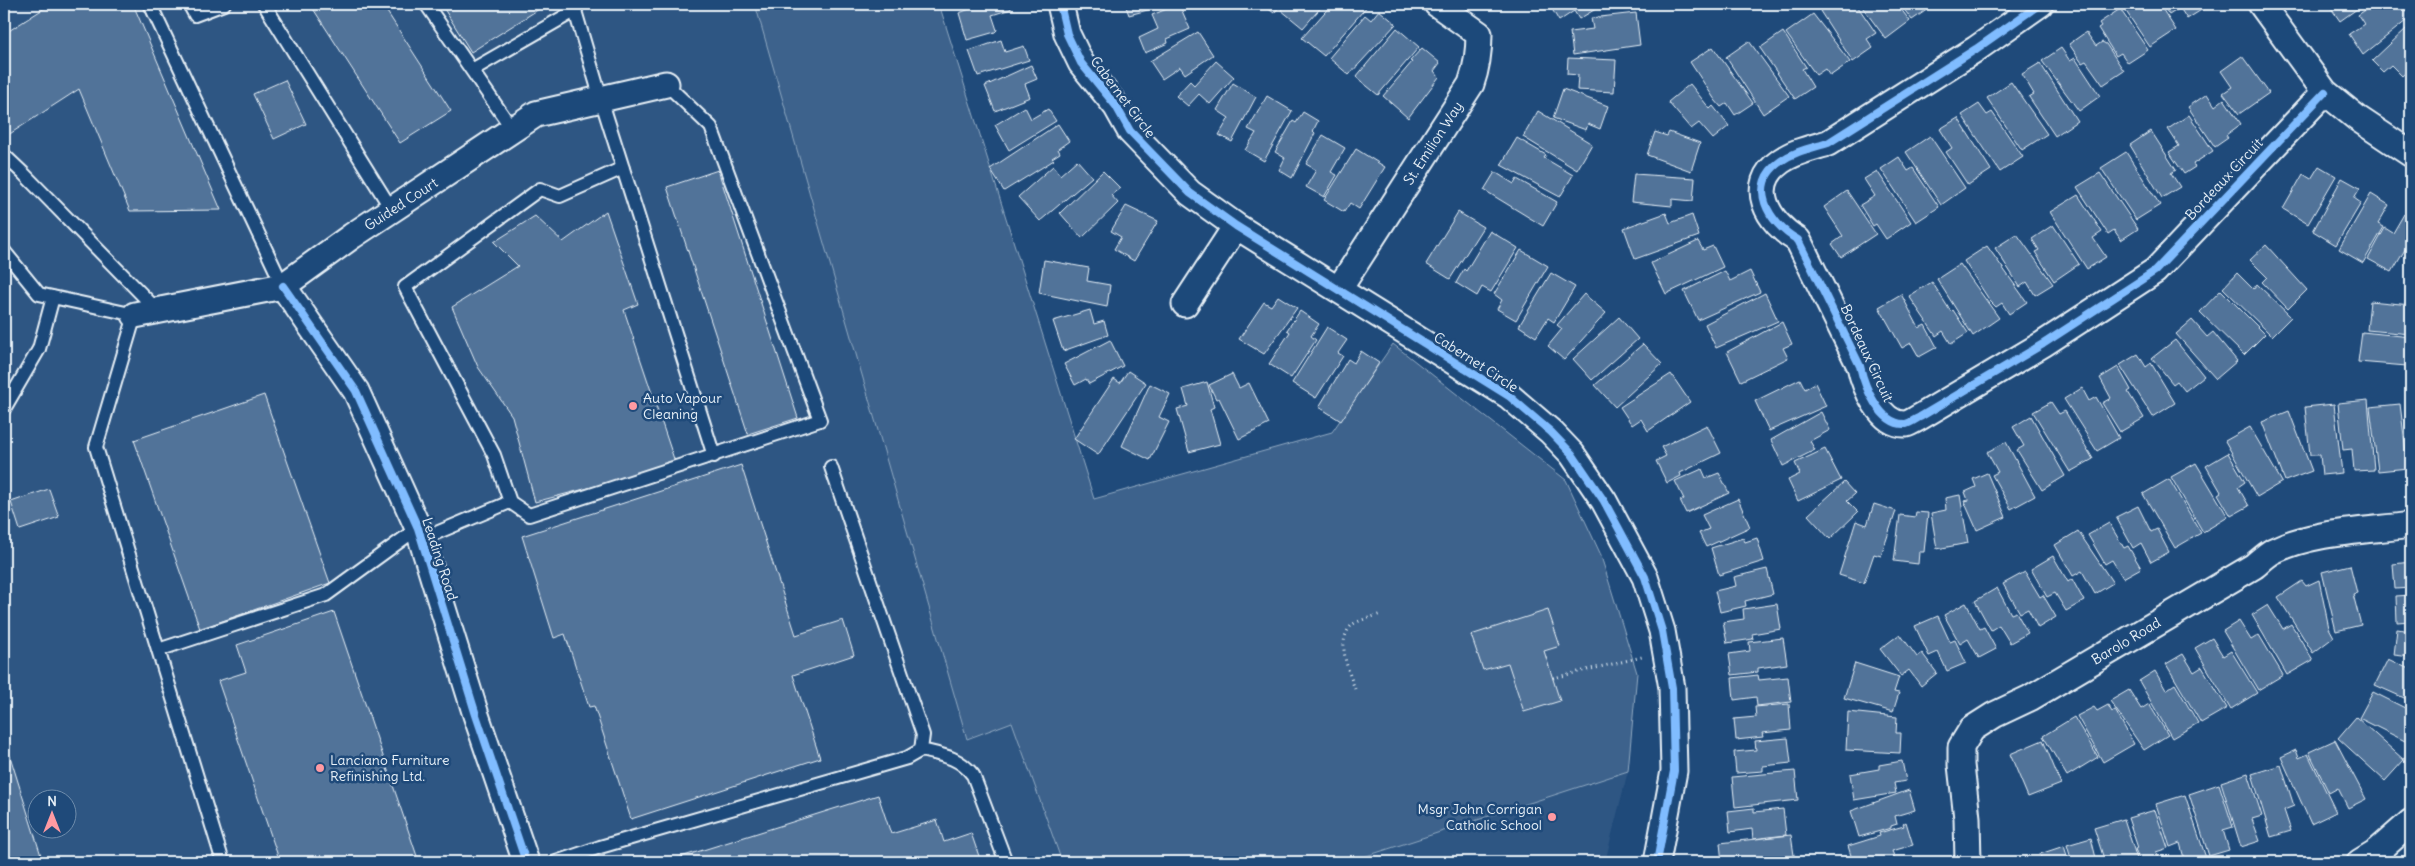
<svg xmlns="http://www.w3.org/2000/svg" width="2415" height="866" font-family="Delius,sans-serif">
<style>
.built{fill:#2e5683;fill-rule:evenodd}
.green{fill:#3c628c;stroke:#92aac2}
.building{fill:#517399;stroke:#e8f1f8}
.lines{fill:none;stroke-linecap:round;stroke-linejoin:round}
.lane-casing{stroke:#e8f1f8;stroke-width:16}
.street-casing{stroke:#e8f1f8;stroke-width:29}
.path{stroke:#e8f1f8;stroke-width:3;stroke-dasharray:1 4;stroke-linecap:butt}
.lane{stroke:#1f4a7a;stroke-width:12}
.street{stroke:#1f4a7a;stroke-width:25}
.cycleway-casing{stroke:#1f4a7a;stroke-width:11}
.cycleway{stroke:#80bcff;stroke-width:8}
.poi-dot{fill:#ff9aa2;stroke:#1f4a7a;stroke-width:2}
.labels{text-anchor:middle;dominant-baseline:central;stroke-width:5;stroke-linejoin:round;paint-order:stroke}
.street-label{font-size:14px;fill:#e8f1f8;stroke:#1f4a7a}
.poi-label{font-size:14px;fill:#e8f1f8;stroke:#1f4a7a;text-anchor:start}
</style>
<rect width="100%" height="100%" fill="#1f4a7a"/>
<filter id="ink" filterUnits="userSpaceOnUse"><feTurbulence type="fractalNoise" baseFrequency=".02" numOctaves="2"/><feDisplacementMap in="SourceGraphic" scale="10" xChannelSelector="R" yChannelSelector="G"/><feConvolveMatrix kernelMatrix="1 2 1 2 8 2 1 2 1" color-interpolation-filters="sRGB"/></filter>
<g filter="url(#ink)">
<!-- built -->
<path class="built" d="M4,4h751l212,735 45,-18 50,141h-1058zM38,798h30v30h-30z
M1628,771l-23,91h-257z"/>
<!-- green -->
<path class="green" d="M755,4h184l155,495 238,-67 61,-88 173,136 34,73 37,120 -9,98 -280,91h-286l-50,-140 -45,17z"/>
<!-- building -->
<path class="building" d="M51,4h82l88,206 -91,1 -51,-122 -74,48 -1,-103z
M310,4h72l69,107 -51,32z
M441,4h106l-76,48z
M983,4h27l1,5 -19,6 5,15 -2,2 -28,8 -8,-27z
M1125,4h29l1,4 -26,7z
M1179,4l11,25 -23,10 1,4 -23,10 -6,-15 19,-9 -6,-14z
M1262,4h20l-8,9z
M1286,4h38l-21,24 -22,-18z
M1332,4h37l-45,52 -22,-18z
M1549,4h55l-25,15 -5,-8 -15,10z
M1830,4h26l20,29 -9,6 6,9 -20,14 -33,-51z
M1860,4h37l13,17 -24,18z
M1900,4h24l4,5 -16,11z
M2127,4h32l17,26 -26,17 -27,-40z
M2162,4h42l2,3 -19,12 -7,-11 -11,7z
M2328,4h36l-24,17z
M2374,4h28l9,13 -48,38 -14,-21 15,-10 -6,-9z
M2120,9l28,41 -20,13 -7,-10 -5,3 -18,-28 3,-2 -2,-3z
M1379,10l17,14 -47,51 -20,-17 36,-43 6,5z
M1636,13l4,32 -67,10 -3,-23 23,-3 -2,-11z
M1813,14l37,48 -20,14 -5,-7 -9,6 -30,-42z
M1397,28l22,19 -41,48 -22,-18z
M2407,28l4,4v36l-9,8 -11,-11 -8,7 -11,-11z
M1198,32l15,23 -28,19 -5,-7 -18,12 -12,-18z
M1783,32l23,35 -4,2 11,18 -18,12 -35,-51z
M2086,32l10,14 6,-4 4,2 18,27 -21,14 -17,-24 -4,2 -13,-19z
M1001,40l4,12 19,-6 5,14 -51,16 -9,-25z
M1749,41l40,55 -26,18 -37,-57z
M1713,47l40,56 -18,12 -8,-12 -6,4 -6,-7 -25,-38z
M1422,48l18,15 -6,8 5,6 -31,41 -25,-22 29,-34 -2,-1z
M2061,48l9,13 5,-3 25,38 -21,15 -37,-50z
M2242,56l27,37 -30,21 -16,-21 9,-6 -11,-16z
M1568,58l48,2 -2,32 -37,-2 1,-15 -11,-1z
M1216,61l18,16 -24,27 -11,-10 -11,12 -12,-10 14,-15 4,4z
M2040,63l37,58 -22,15 -26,-39 5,-3 -12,-20z
M1031,65l6,14 -12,5 5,13 -35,14 -10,-25z
M285,80l21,44 -32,15 -21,-45z
M2011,82l36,52 -25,16 -35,-52z
M1233,83l23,14 -24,45 -13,-7 10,-17 -12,-8z
M1690,84l20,25 3,-3 16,20 -16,13 -14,-16 -8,6 -23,-27z
M1563,89l45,17 -8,23 -12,-5 -2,6 -33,-12z
M2207,94l8,12 9,-7 17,25 -15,11 2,3 -13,9 -27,-40z
M1267,96l25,15 -28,50 -19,-11 11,-17 -8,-4z
M1979,104l8,11 5,-3 31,45 -23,15 -38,-57z
M1025,107l6,12 17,-10 8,12 -47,29 -14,-25z
M1538,111l54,33 -15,26 -54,-33z
M1303,112l15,9 -5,10 2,2 -23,45 -13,-8 6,-12 -10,-6 18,-31 3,2z
M2189,115l24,36 -20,13 2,3 -11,7 -15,-22 10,-6 -11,-17z
M1958,118l33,52 -23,15 -22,-33 6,-4 -12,-19z
M1058,124l11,17 -11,8 2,4 -8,5 2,2 -50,31 -14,-22z
M2151,131l25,39 -5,3 9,14 -18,11 -32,-53z
M1655,132l12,4 2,-4 31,11 -9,28 -44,-16z
M1323,135l22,13 -14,24 6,3 -13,22 -18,-10 10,-17 -10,-6z
M1930,136l35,52 -24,17 -35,-53z
M1517,138l29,17 -2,3 29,17 -13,22 -59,-32z
M1356,149l29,18 -26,42 -9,-6 -6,9 -20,-12z
M2126,152l34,53 -24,15 -35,-52z
M1899,157l9,14 5,-3 26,39 -23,15 -35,-53z
M1077,160l15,17 -52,44 -22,-24 35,-31 7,9z
M2319,166l17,10 -28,48 -25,-15 20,-35 8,5z
M718,170l80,248 -50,16 -81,-247z
M1103,171l17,17 -9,7 7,8 -36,35 -22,-25z
M1877,171l34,51 -25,17 -10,-15 -3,2 -13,-21 15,-9 -11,-17z
M1495,172l19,12 3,-5 40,23 -14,24 -59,-36z
M2100,173l38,56 -17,11 -7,-10 -6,4 -31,-47z
M1634,174l61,4 -2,23 -21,-2v7l-41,-4z
M2342,178l18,10 -6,10 7,5 -25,42 -23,-14z
M1847,191l29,43 -35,23 -9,-13 11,-8 -19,-29z
M2371,194l18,11 -11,19 6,3 -21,36 -24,-14z
M2078,195l24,37 -9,6 13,19 -19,12 -37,-57z
M1126,206l32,15 -24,40 -20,-12 7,-12 -10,-6z
M606,211l32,93 -14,6 52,155 -141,37 -23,-86 -34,-49 -26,-60 66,-41 -24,-24 41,-26 28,26z
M1458,212l25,15 -33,52 -24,-15z
M1666,213l4,10 22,-8 7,21 -64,23 -11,-31z
M2404,214l7,4v28l-1,2 -3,-2 -15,26 -24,-13 17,-31 8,5z
M2053,225l26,39 -25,17 -19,-29 4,-2 -7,-11z
M1490,231l28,17 -27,44 -9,-5 -5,9 -21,-13 8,-14 2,2z
M2017,234l36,50 -18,11 -8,-13 -7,5 -25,-39z
M1698,241l5,9 10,-4 10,21 -57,27 -15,-31z
M2266,245l41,45 -19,19 -26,-27 5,-5 -17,-17z
M1987,246l40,56 -18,12 -7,-11 -6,4 -6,-6 -26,-40z
M1521,250l27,16 -32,54 -19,-11 5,-9 -8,-6z
M1044,260l45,8 -2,13 23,4 -3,22 -68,-14z
M1960,264l39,54 -26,18 -36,-57z
M1725,271l5,10 20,-10 10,21 -62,28 -14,-29z
M1551,273l24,14 -21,35 -6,-4 -12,19 -17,-11z
M2237,273l16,16 4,-5 34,33 -19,19 -49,-48z
M1932,282l19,30 2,-2 15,23 -17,11 -8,-13 -7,5 -27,-40z
M2221,290l44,44 -21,21 -44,-43z
M1765,293l13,28 -62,27 -11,-24z
M1584,294l22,19 -42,47 -16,-14 14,-17 -5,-4z
M1901,294l18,34 6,-3 12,22 -18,10 -8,-14 -9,5 -23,-41z
M1278,296l19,12 -33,46 -25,-15 25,-37 7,4z
M2370,301l41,4v29l-44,-4z
M1090,310l4,14 10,-3 4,14 -45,16 -10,-30z
M1300,311l19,13 -8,12 5,4 -25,38 -22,-14 21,-32 -3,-2z
M1619,317l19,22 -46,41 -19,-21z
M2192,320l15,17 6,-5 24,29 -21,18 -40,-45z
M1782,322l10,22 -9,4 5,10 -47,23 -14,-29z
M1327,327l20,13 -9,13 5,3 -27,42 -24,-15z
M2362,332l49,5v19h-3l-1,10 -49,-4z
M1110,340l13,26 -34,18 -3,-5 -11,6 -11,-21z
M2175,340l29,36 -19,15 -8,-10 -4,3 -21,-26z
M1643,344l19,20 -47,43 -20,-22z
M1361,351l18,12 -38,58 -22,-14 29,-48 6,4z
M2138,354l8,13 5,-4 24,40 -22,14 -33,-52z
M2118,367l13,23 -3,2 16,26 -24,14 -18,-29 9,-5 -11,-20z
M1128,371l18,12 -48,72 -24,-16 40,-60 6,4z
M1232,374l7,14 10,-5 20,41 -30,15 -20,-41 -3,1 -7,-14z
M1671,374l19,28 -42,29 -7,-12 -9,6 -12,-18z
M1800,379l5,10 10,-6 11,23 -57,25 -14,-30z
M1207,382l7,25 -4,2 10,35 -31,8 -12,-43 11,-3 -5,-17z
M1150,384l20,10 -11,23 10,5 -19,38 -28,-14z
M2082,388l7,13 7,-4 23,41 -22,13 -33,-52z
M264,395l66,188 -130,46 -66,-189z
M2368,400l6,70 -20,1 -2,-22 -9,1 -5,-47z
M2051,402l8,12 6,-3 28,48 -23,13 -37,-60z
M2334,404l8,69 -20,2 -2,-20h-10l-5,-48z
M2400,404l8,64 -30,3 -8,-64z
M2289,411l23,60 -27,10 -23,-59z
M1821,412l9,18 -20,11 5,9 -32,16 -12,-26z
M2031,416l34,60 -23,14 -25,-40 7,-4 -11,-19z
M1707,425l14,28 -41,20 1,3 -14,7 -11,-22 10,-5 -5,-9z
M2250,427l32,55 -25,15 -32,-56z
M2408,441h3v27h-1z
M2006,442l29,54 -24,13 -19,-34 6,-3 -11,-20z
M1825,449l16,31 -43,21 -10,-21 12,-6 -5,-11z
M2228,453l17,29 -7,5 11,19 -18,10 -13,-22 3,-2 -15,-26z
M2196,463l32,54 -25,15 -32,-55z
M741,465l55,170 47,-15 11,35 -61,20 27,83 -189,61 -37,-113 -5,1 -24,-73 -11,4 -32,-102z
M1702,469l4,9 13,-5 10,20 -43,20 -6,-12 4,-2 -9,-18z
M1987,473l19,44 -29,13 -13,-29 4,-1 -3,-8 11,-5 -3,-8z
M2169,479l32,54 -26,15 -32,-54z
M1844,482l11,12 -8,7 11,11 -28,27 -22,-24z
M49,489l10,28 -39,13 -9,-28z
M1960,495l8,48 -31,6 -6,-36 15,-3 -1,-12z
M1738,499l12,28 -44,20 -7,-14 10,-4 -7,-14z
M1874,504l22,7 -15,45 -7,-2 -10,29 -25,-8 17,-54 11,4z
M2138,506l13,26 6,-3 12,23 -18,10 -10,-19 -8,5 -17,-31z
M1916,512l12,1 -4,39h-5l-1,12 -24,-3 6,-46 15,2z
M2109,523l15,25 4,-2 13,22 -18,10 -11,-18 -7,4 -17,-29z
M2078,531l35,52 -18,11 -13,-23 -9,5 -18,-31z
M1743,538l2,4 12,-4 7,23 -45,14 -8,-27z
M2053,556l15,26 4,-3 12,22 -18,10 -11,-18 -8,4 -16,-28z
M2411,562v26l-16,1 -2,-25z
M2350,565l7,28 -4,1 8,31 -25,6 -14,-59z
M1767,569l6,25 -28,7 1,5 -26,6 -5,-21 21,-5 -2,-9z
M2025,572l15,25 3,-2 13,22 -18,11 -10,-19 -8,4 -17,-29z
M2319,580l10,48 5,9 -21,16 -35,-56 24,-16 4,5z
M1997,588l14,26 5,-2 12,21 -18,10 -11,-18 -8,5 -16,-29z
M2411,595v26l-14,1 -1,-26z
M1966,603l14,26 4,-2 12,22 -17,9 -11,-19 -8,5 -16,-29z
M1777,604l4,25 -29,5 1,5 -26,4 -4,-21 21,-3 -1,-10z
M2268,605l15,24 8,-5 22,36 -26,15 -35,-60z
M1548,610l12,36 -16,5 16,50 -36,11 -16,-49 -25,7 -12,-35z
M334,612l85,250h-139l-62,-181 28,-9 -9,-27z
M1938,616l12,26 5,-2 11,23 -19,8 -9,-19 -9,4 -14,-30z
M2239,621l12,19 8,-5 24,40 -25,15 -35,-59z
M2397,629l14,2v26l-17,-2z
M1900,634l17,23 5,-4 15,20 -16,13 -12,-16 -8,6 -21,-27z
M1783,638l4,26 -29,4v4l-26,3 -3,-21 21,-3 -1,-9z
M2212,638l11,18 8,-5 26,42 -26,16 -36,-61z
M2183,654l11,18 8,-5 25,41 -26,15 -35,-59z
M2388,659l23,11v31l-36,-16z
M1855,663l44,14 -5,15 5,1 -6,19 -49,-14z
M2155,671l11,19 9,-6 23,39 -26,15 -33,-57z
M1758,675l1,5 29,-3 3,25 -34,4 -1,-9 -22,3 -2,-22z
M2129,690l12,19 8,-5 19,31 -24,15 -34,-49z
M2373,692l38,19v33l-52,-26z
M1789,704l2,26 -29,3 1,4 -27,3 -2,-21 22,-2 -1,-10z
M2108,705l4,7 3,-2 19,34 -31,18 -26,-46 17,-9 3,4z
M1848,712l49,5 -1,16h5l-1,20 -54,-3z
M2074,717l24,40 -31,19 -24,-40z
M2356,717l48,43 -19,21 -47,-43z
M4,737l39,125h-39z
M1788,738l3,25 -28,3v5l-27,2 -2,-21 22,-2 -1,-9z
M2043,740l18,44 -33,13 -18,-43z
M2335,740l31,59 -18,9 -10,-20 -9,5 -20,-41z
M2296,750l3,8 9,-4 28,58 -25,12 -30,-67z
M1902,761l4,20 -12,2 2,10 -42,7 -4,-26 29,-5v-4z
M2281,765l13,41 -10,4 7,21 -20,6 -19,-63z
M1795,771l3,29 -63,7 -3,-30z
M2248,773l14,43 -10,3 8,22 -19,6 -20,-65z
M2219,784l14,43 -10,3 6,20 -20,6 -20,-62z
M1909,790l6,20 -20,6 2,8 -6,2v2l-32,9 -8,-26z
M878,795l13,39 46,-14 7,22 27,-9 10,29h-316z
M2185,795l21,63 -13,4h-8l-5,-19 -10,4 -14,-43z
M1754,808v4l29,-3 3,26 -33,4 -1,-10 -22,3 -2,-21z
M2155,810l13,38 -12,4 4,10h-20l-5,-13 3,-1 -10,-30z
M2124,819l14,43h-33l-11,-34z
M1906,822l7,23 -21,6 4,10 -43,1 -5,-16 32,-10 -1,-3 25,-7 -1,-2z
M1791,835l4,27h-44v-2l-29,2 -2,-19z
M2091,838l6,24h-25l-5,-17z
M2064,846l5,16h-27l-2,-8z"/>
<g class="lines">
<defs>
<path id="lane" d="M150,4l133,282
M189,4l6,11 29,-11
M264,4l128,206
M426,4l87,126
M573,4l28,95 113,357
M472,70l104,-60
M4,155l20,19 134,137
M4,251l35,43 96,21 -39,132 127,415
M4,409l35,-60 14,-52
M510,502l19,13 291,-95 -109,-293 -45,-43
M422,539l88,-37 -16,-47 -89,-168 135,-98 20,7 63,-28
M158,650l168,-55 92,-67
M921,750c21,5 38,7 52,25l33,87
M556,862l44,-15 307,-89 14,-8 2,-15 -92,-268"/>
<path id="street" d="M1060,4l7,30 14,29 35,43 14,25 60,62 46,33 273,170 42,36 21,22 32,47 41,76 17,54 10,57 2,83 -17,91
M2040,4l-64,45 -148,94c-16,5 -33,8 -47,18 -35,24 -13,62 17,79l62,126c4,19 20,60 46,58 4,-1 10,-5 14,-7l123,-73 112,-73 170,-179
M2261,4l64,88 32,26 54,36
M283,286l73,105 62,137 58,187 50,147
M1339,289l132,-205c6,-17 8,-32 8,-50l-42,-30
M1185,304l51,-78
M135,315l148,-29 69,-50 184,-122 130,-30
M1968,862l-1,-44 -6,-53v-18l11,-18 22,-14 36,-17 224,-132c6,-5 12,-11 19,-15 41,-20 94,-20 138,-26
M2360,862l18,-11 33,-29"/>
</defs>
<!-- lane casing -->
<use href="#lane" class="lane-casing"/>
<!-- street casing -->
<use href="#street" class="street-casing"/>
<!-- path -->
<path class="path" d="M1553,678l89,-21
M1355,689c-6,-17 -20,-48 -3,-64 6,-5 21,-8 29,-11"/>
<!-- lane -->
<use href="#lane" class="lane"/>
<!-- street -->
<use href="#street" class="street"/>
<defs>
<path id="cycleway" d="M1060,4l7,30 14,29 35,43 14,25 60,62 46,33 273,170 42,36 21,22 32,47 41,76 17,54 10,57 2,83 -17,91
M2040,4l-64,45 -148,94c-16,5 -33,8 -47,18 -35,24 -13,62 17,79l62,126c4,19 20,60 46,58 4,-1 10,-5 14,-7l123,-73 112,-73 170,-179
M283,286l73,105 62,137 58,187 50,147"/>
</defs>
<!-- cycleway casing -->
<use href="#cycleway" class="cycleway-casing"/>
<!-- cycleway -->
<use href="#cycleway" class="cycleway"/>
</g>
</g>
<!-- markers -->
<g class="poi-dot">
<circle cx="633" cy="406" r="5"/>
<circle cx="320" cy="768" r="5"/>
<circle cx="1552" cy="817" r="5"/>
</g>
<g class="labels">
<!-- street labels -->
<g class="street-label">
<text transform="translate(1123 97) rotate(53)">Cabernet Circle</text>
<text transform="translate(1433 143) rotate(-57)">St. Emilion Way</text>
<text transform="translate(2224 179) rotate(-47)">Bordeaux Circuit</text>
<text transform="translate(401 204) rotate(-33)">Guided Court</text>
<text transform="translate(1867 353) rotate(65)">Bordeaux Circuit</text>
<text transform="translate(1476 362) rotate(33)">Cabernet Circle</text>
<text transform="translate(440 559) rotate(72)">Leading Road</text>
<text transform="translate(2126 641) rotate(-31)">Barolo Road</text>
</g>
<!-- poi labels -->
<g class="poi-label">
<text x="643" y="398">Auto Vapour<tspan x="643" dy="16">Cleaning</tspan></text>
<text x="330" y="760">Lanciano Furniture<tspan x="330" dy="16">Refinishing Ltd.</tspan></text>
<text x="1542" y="809" text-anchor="end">Msgr John Corrigan<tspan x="1542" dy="16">Catholic School</tspan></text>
</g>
</g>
<!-- margin -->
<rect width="2415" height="866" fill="none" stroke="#1f4a7a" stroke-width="20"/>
<rect x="10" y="10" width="2395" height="846" fill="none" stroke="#e8f1f8" stroke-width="2" filter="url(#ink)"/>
<!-- north arrow -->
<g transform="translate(52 814)"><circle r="24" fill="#1f4a7a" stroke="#6f8dac"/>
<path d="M0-4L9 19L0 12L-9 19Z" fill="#ff9aa2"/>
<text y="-8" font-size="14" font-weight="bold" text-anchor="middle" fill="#e8f1f8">N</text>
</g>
</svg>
